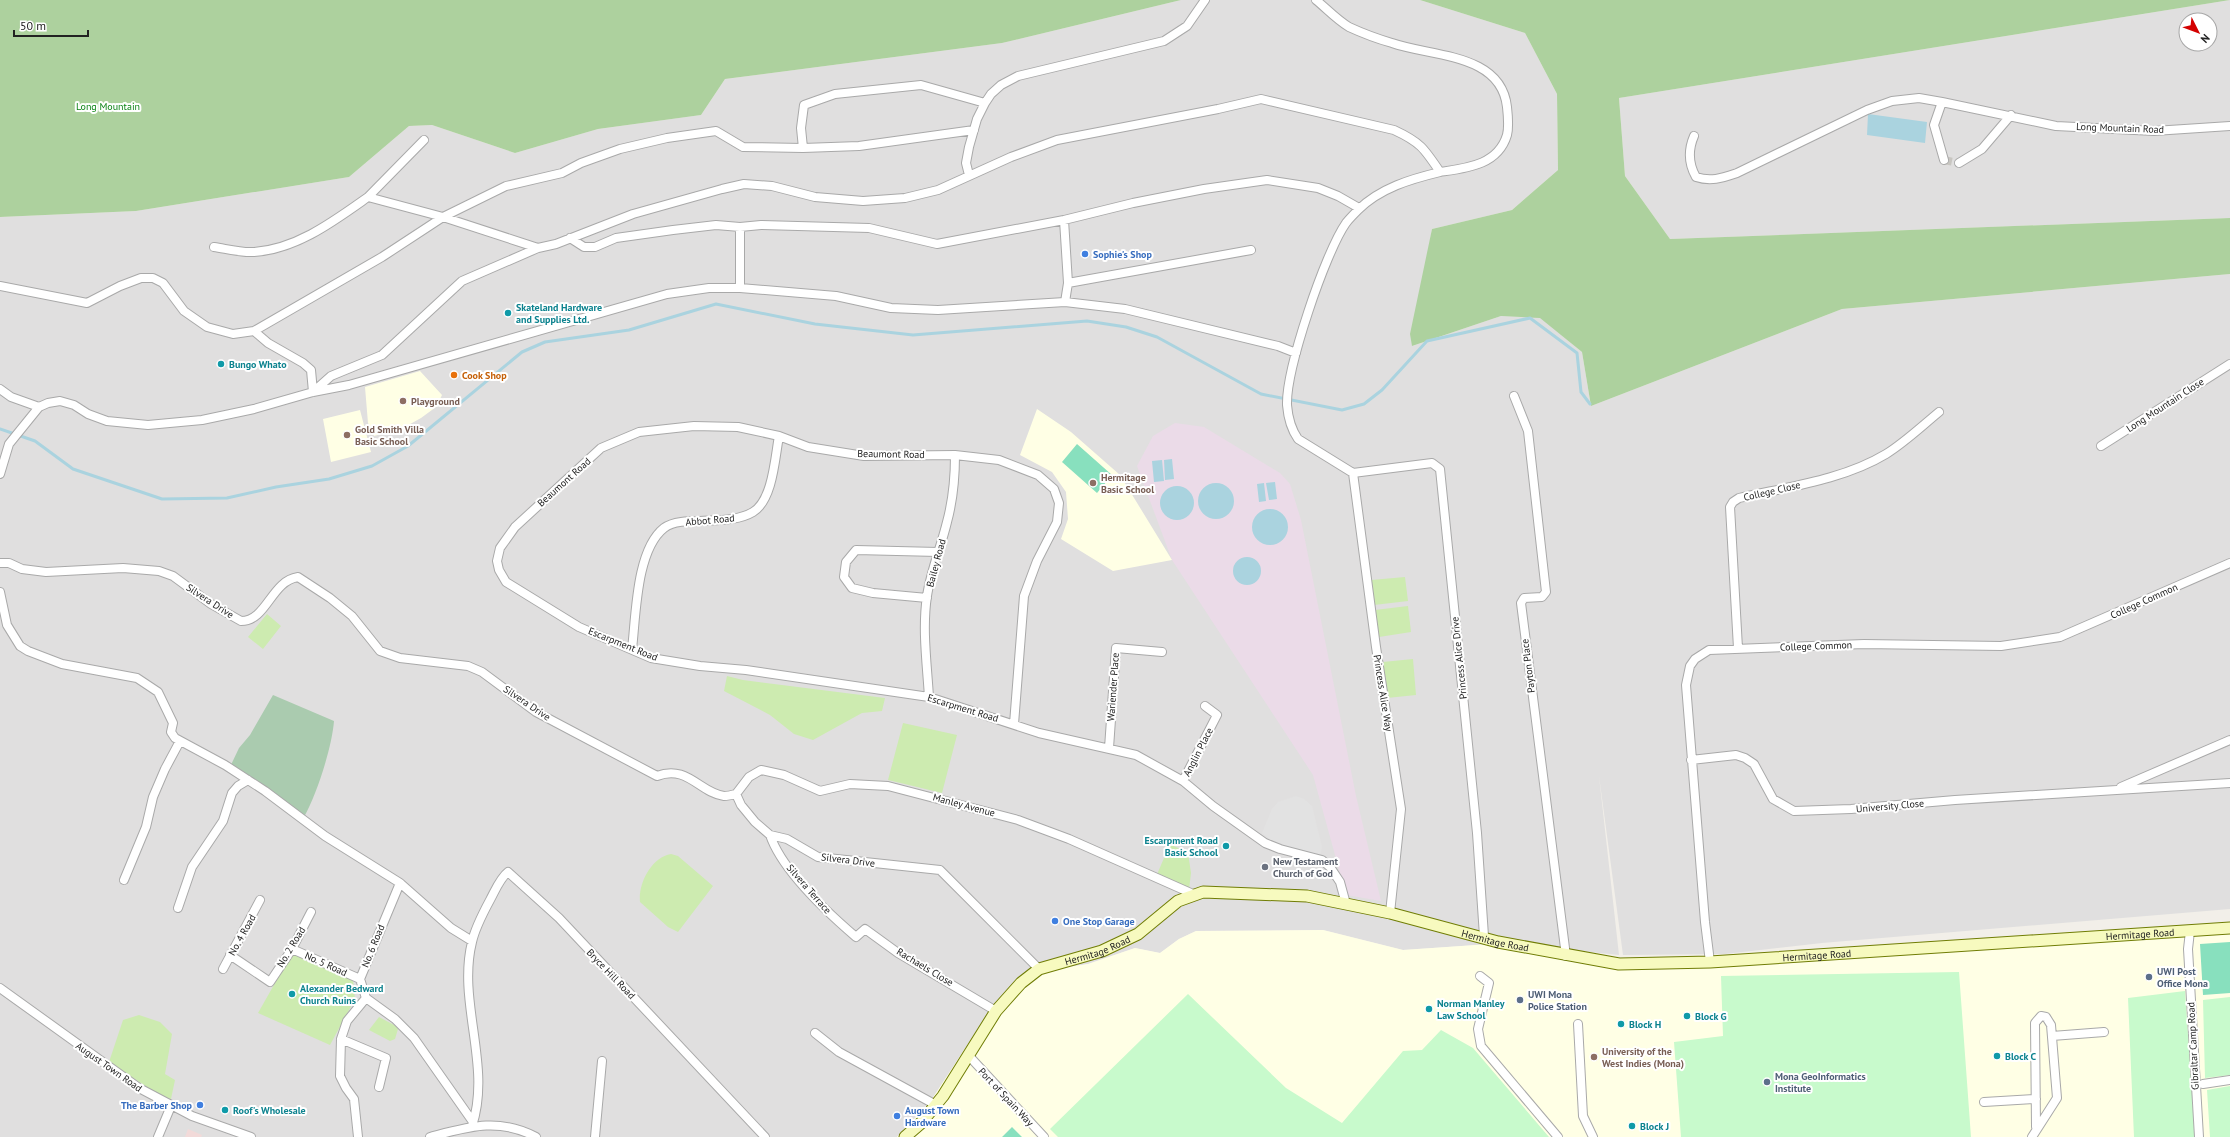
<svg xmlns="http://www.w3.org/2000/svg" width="2230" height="1137" font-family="'PT Sans',sans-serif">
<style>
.residential{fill:#e0dfdf;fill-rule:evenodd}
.commercial{fill:#f2dad9}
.industrial{fill:#ebdbe8}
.education{fill:#ffffe5}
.grass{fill:#cdebb0}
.forest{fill:#add19e}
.cemetery{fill:#aacbaf}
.park{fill:#c8facc}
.pitch{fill:#88e0be}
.parking{fill:#e2e2e2}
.water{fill:#aad3df}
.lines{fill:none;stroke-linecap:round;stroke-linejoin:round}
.stream{stroke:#aad3df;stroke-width:3}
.street-tunnel{stroke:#c8c6c1;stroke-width:8;stroke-dasharray:8 4;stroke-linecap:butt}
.street-casing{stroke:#a9a9a9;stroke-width:10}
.secondary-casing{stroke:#707d05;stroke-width:13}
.street{stroke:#fff;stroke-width:8}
.secondary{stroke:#f7fabf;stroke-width:11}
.shop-dot{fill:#3f7fe0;stroke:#fff;stroke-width:1.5}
.culture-dot{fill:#0f9aa8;stroke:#fff;stroke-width:1.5}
.food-dot{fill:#e8710a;stroke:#fff;stroke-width:1.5}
.education-dot{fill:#8d6e63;stroke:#fff;stroke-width:1.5}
.worship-dot{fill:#6b7280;stroke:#fff;stroke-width:1.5}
.service-dot{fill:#5c6f8a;stroke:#fff;stroke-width:1.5}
.labels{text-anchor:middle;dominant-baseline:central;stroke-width:4;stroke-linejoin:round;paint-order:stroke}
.park-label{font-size:10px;fill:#0c8416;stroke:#fff}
.street-label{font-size:10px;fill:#222;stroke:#fff}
.shop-label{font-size:10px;font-weight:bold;fill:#366cbe;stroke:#fff;text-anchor:start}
.culture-label{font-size:10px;font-weight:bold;fill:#0d838f;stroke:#fff;text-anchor:start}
.food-label{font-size:10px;font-weight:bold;fill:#c56008;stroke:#fff;text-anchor:start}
.education-label{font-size:10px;font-weight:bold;fill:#785e54;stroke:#fff;text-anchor:start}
.worship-label{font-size:10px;font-weight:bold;fill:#5b616d;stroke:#fff;text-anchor:start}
.service-label{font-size:10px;font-weight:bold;fill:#4e5e75;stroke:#fff;text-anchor:start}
</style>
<rect width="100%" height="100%" fill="#f2efe9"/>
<!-- residential -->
<path class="residential" d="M1181,0h239l105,33 32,61 1,76 -46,40 -80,19 -20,117 89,-30 39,1 42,35 9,54 251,-97 388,-35v635l-408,34 -97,11 -102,1 -24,-179 20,179 -114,-12 -102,7 -80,-20 -127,1 -17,8 -19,14 -25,-5 -47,16 -39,6 -152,167h-897v-920l136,-6 213,-34 60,-51 23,-1 83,28 83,-24 103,-14 24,-36 277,-36z
M2230,0v218l-560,21 -45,-63 -6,-78zM2186,20h24v24h-24z"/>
<!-- commercial -->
<path class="commercial" d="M188,1129l14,6 -1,2h-16z"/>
<!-- industrial -->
<path class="industrial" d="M1175,423l29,4 76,46 10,11 11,36 55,276 25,105 -35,-6 -33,-120 -141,-215 -35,-94 16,-30z"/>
<!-- education -->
<path class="education" d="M420,371l22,24 -6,12 -15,11 -18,10 -29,8 -6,-13 -3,-36z
M1037,409l34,23 49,43 52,85 -59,11 -52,-32 7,-20 -2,-27 -14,-20 -32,-17z
M360,410l11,42 -40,10 -8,-43z
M1323,930l80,20 102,-7 62,18 50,8 613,-37v205h-1333l31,-32 62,-95 59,-40 39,-6 47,-16 25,5 19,-14 17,-8z"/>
<!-- grass -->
<path class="grass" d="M1405,577l3,24 -34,4 -3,-25z
M1408,606l3,26 -32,5 -4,-27z
M267,614l14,12 -18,23 -15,-12z
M1413,659l3,36 -29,3 -4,-36z
M727,676l16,4 142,18 -3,13 -20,2 -49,27 -19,-6 -24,-19 -46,-24z
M903,723l54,12 -15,58 -54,-13z
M1170,844l18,9 3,20 -2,17 -34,-11z
M671,854l7,2 35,30 -35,46 -10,-5 -28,-25c-2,-19 12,-45 31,-48z
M292,953l61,27 2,19 -25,46 -72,-32z
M139,1015l21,7 12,12 -7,40 10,6 -4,19 -9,-2 -53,-35 14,-42z
M379,1017l17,9 2,3 -3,10 -5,2 -21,-11z"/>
<!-- forest -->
<path class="forest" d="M0,0h1181l-179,43 -277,36 -24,36 -103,14 -83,24 -83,-28 -23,1 -60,51 -213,34 -136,6z
M1420,0h810l-611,98 6,78 45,63 560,-21v56l-388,35 -251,97 -9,-54 -42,-34 -39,-2 -89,30 -2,-12 22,-105 80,-19 46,-40 -1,-76 -32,-61z"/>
<!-- cemetery -->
<path class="cemetery" d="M273,695l61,26c-2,26 -17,73 -30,96l-74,-50 9,-19 11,-13z"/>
<!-- park -->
<path class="park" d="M1959,972l12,165h-290l-7,-95 49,-6 -2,-60z
M2185,991l10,146h-61l-6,-139z
M1188,994l98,94 56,35 61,-72 19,-1 19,-20 32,18 76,89h-491l-8,-8z
M2230,997v78l-25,3 -2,-78z
M2230,1086v51h-20l-3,-47z"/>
<!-- pitch -->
<path class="pitch" d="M1077,444l35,31 -15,18 -35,-31z
M2230,942v51l-27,2 -3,-51z
M1012,1127l10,10h-20z"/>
<!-- parking -->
<path class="parking" d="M1296,796l8,3 8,7 10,41 -2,9 -41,-10 -17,-13 10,-24 6,-7z"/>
<!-- water -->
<path class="water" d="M1868,114l59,8 -2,21 -58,-8z
M1172,459l2,20 -9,1 -1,-20z
M1162,460l2,21 -10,1 -2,-21z
M1275,482l2,17 -8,1 -3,-17z
M1264,483l2,18 -7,1 -2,-18z
M1198 501a18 18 0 1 1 36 0a18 18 0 1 1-36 0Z
M1160 503a17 17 0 1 1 34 0a17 17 0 1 1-34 0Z
M1252 527a18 18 0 1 1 36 0a18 18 0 1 1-36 0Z
M1233 571a14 14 0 1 1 28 0a14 14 0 1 1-28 0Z"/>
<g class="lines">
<!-- stream -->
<path class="stream" d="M0,429l35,12 38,28 89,30 65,-1 49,-11 53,-8 43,-13 36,-20 114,-94 23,-10 84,-12 87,-26 99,20 98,11 174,-14 39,6 31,10 104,57 81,16 22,-6 18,-14 45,-49 103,-23 47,35 4,39 9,12"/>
<!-- street-tunnel -->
<path class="street-tunnel" d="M1944,160l15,3"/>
<defs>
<path id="street" d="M1316,0c10,8 21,20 33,27 13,6 29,12 43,16 40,14 109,10 115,64 1,9 2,20 0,28 -9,30 -40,33 -67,37
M1694,136c-6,14 -6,27 2,41 15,5 26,1 41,-4l130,-63 25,-9 27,-3 23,4
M803,148l-2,-20 3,-23 31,-11 86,-9 64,18
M1944,160l-10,-35 8,-23 114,24 98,5 76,-5
M1959,163l23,-14 29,-34
M969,175l-3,-12 3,-16 8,-28 8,-16 6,-9 10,-9 17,-9 146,-35 23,-15 18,-26
M368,197l56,-57
M1064,220l4,63 -3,19
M570,238l14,9h11l21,-9 57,-8 43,-5 24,2 21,-2 108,3 68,16 127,-24 69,-17 71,-14 63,-9 51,8 20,8 21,12
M214,247c13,2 27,6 40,5 43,-3 80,-31 114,-55l75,20 63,-31 56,-13 19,-10 39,-14 47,-11 49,-7 27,16 60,1 56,-2 115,-16
M1068,283l183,-33
M0,286l87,17 33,-17 21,-8h12l10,5 21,28 23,16 26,7 21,-3
M740,288v-61
M0,389l11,8 28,10
M313,392l18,-16 51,-21 80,-74 76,-33 18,-4 77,-30 89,-25 22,-5 28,2 43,11 48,4 42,-3 33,-8 73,-33 46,-17 161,-31 43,-10 133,31c26,12 30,18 46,42 -29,7 -60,16 -82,38 -4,4 -9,9 -12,13 -21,30 -60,146 -59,182 1,12 4,24 11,34l55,34
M313,392l-2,-22 -8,-7 -35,-20 -14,-12 128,-74 61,-40 95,31
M1514,396l14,35 18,161 -4,5 -18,1 -3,5 45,353
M2101,446l129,-82
M1353,473l79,-10 8,6 37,364 7,103
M1353,473l23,174 25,162 -11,104
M0,474l9,-30 30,-37 9,-4 12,-2 14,4 14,9 19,7 41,4 54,-5 52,-11 59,-17 36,-7 318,-91 42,-6h31l96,8 55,12 47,2 127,-8 60,7 153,37 18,7
M0,563h9l13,6 24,3 77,-4 36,3 14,5 38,28 30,17c26,0 30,-40 57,-44l32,21 22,18 28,35 20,7 68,8 14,6 54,40 121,64c30,-12 43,17 67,20 4,0 8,-1 12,-2l5,11 14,17 15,13 17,4 31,18 122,13 99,99
M0,592l7,33 13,21 8,5 34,13 75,14 21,14 15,31 -2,9 4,6 50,27 40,26 60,45 75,47 51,45 21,13
M927,598l-54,-5 -21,-5 -8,-11 2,-15 10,-12 82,2
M1738,648l-8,-141 3,-5 6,-4c48,-11 104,-18 147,-44 18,-11 36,-28 53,-42
M632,649c4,-33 4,-99 32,-121 9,-7 25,-7 36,-7 17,-1 38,0 53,-9 20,-12 22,-55 26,-76
M929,697c-2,-33 -7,-68 -2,-101 4,-26 14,-49 20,-74 6,-22 8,-45 8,-67
M1014,724l10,-128 13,-35 20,-39 2,-19 -5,-14 -16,-14 -39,-15 -44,-5 -91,1 -56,-9 -29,-11 -41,-9 -44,-1 -55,6 -38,16 -86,79 -15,21 -3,13 2,9 7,12 73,45 72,31 49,8 46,4 183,27 110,36 97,22 47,26 30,25 52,37 15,6 42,11 8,7 10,15 6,22
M1109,748l7,-100 46,4
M1691,760l45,-5 9,3 9,6 19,35 21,12 57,-2 104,-9 275,-17
M1183,781l34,-66 -12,-9
M2121,787l109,-47
M736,794l13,-17 12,-7 23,5 36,16 30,-7 38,2 130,34 51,19 124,55
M770,835c12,35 58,78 86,102l9,-8 33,24 98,58
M124,880l22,-53 7,-30 12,-28 15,-28
M178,908l14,-41 31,-46 9,-28 6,-7 10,-6
M2190,931l-2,18 11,188
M292,949l68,30
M230,955l40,27 22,-33 19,-37
M1710,962l-5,-40 -19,-237 4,-19 5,-7 14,-9 155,-6 137,2 59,-9 170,-74
M223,969l37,-69
M1480,976l9,7 -11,46 3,17 77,91
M0,988l139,100 53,28 59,21
M366,998l29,21 19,19 59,84
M366,998l-6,-19 40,-96
M1578,1024l5,92 10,21
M815,1033l24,19 97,53
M2052,1036l52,-4
M341,1039l45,19 -7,29
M969,1056l75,81
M2203,1084l27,-4
M1984,1102l52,-3
M472,1126c20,-60 -15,-124 0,-184 3,-14 11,-29 18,-42 5,-9 10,-22 18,-28l51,46 206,219
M158,1137l13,-31
M358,1137l-4,-38 -8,-11 -6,-12 1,-37 6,-18 19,-23
M430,1137c38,-10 68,-20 106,0
M595,1137l7,-76
M2032,1137l25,-39 -6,-73 -5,-8 -5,-1 -6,7 1,104"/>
<g id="secondary">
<path id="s1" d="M905,1137l16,-14 22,-27 53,-85 25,-28 18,-14 63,-18 36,-17 40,-33 25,-9 104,4 83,17 108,29 121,22 91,-2 520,-34"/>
</g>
</defs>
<!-- street casing -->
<use href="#street" class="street-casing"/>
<!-- secondary casing -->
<use href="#secondary" class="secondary-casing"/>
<!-- street -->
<use href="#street" class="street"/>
<!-- secondary -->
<use href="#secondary" class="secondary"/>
</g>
<!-- markers -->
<g class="shop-dot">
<circle cx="1085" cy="254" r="4"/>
<circle cx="1055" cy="921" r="4"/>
<circle cx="200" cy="1105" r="4"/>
<circle cx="897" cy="1116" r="4"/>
</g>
<g class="culture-dot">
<circle cx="508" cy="313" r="4"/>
<circle cx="221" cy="364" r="4"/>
<circle cx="1226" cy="846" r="4"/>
<circle cx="292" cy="994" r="4"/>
<circle cx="1429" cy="1009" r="4"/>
<circle cx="1687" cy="1016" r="4"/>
<circle cx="1621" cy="1024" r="4"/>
<circle cx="1997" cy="1056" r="4"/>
<circle cx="225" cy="1110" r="4"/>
<circle cx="1632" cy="1126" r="4"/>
</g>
<circle class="food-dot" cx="454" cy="375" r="4"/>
<g class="education-dot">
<circle cx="403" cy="401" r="4"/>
<circle cx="347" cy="435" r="4"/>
<circle cx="1093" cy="483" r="4"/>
<circle cx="1594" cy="1057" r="4"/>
</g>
<circle class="worship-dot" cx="1265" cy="867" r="4"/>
<g class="service-dot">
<circle cx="2149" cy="977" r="4"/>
<circle cx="1520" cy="1000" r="4"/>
<circle cx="1767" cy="1082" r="4"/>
</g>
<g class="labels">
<!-- park labels -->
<g class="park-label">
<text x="108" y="106">Long Mountain</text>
</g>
<!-- street labels -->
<g class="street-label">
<text transform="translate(2120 128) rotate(2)">Long Mountain Road</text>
<text transform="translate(2165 405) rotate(-33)">Long Mountain Close</text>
<text transform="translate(891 454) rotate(1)">Beaumont Road</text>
<text transform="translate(564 482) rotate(-42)">Beaumont Road</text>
<text transform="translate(1772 491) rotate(-13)">College Close</text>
<text transform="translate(710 520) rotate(-5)">Abbot Road</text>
<text transform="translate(936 563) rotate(-75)">Bailey Road</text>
<text transform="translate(210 601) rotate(33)">Silvera Drive</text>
<text transform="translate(2144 601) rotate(-24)">College Common</text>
<text transform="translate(623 644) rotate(22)">Escarpment Road</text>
<text transform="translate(1816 646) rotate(-2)">College Common</text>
<text transform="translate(1459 658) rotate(-96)">Princess Alice Drive</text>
<text transform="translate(1528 666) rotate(-97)">Payton Place</text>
<text transform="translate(1113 687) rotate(-86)">Wariender Place</text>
<text transform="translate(1383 693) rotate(81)">Princess Alice Way</text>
<text transform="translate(527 703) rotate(34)">Silvera Drive</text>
<text transform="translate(963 708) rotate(17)">Escarpment Road</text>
<text transform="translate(1198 752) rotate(-63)">Anglin Place</text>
<text transform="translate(964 805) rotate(15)">Manley Avenue</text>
<text transform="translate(1890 806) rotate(-5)">University Close</text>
<text transform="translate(848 860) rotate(7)">Silvera Drive</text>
<text transform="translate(809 889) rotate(49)">Silvera Terrace</text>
<text stroke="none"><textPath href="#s1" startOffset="1346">Hermitage Road</textPath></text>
<text transform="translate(242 935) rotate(-61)">No. 4 Road</text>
<text stroke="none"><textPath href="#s1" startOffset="698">Hermitage Road</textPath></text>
<text transform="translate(373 946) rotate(-68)">No. 6 Road</text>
<text transform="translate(291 947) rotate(-59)">No. 2 Road</text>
<text stroke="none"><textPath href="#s1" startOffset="278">Hermitage Road</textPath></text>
<text stroke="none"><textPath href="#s1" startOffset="1022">Hermitage Road</textPath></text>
<text transform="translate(326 964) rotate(24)">No. 5 Road</text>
<text transform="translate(925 967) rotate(31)">Rachaels Close</text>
<text transform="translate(611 974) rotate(46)">Bryce Hill Road</text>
<text transform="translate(2193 1046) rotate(-93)">Gibraltar Camp Road</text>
<text transform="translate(109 1067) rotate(35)">August Town Road</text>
<text transform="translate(1006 1097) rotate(47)">Port of Spain Way</text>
</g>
<!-- shop labels -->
<g class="shop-label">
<text x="1093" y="254">Sophie's Shop</text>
<text x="1063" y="921">One Stop Garage</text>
<text x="192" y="1105" text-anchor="end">The Barber Shop</text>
<text x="905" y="1110">August Town<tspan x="905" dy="12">Hardware</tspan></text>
</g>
<!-- culture labels -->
<g class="culture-label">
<text x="516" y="307">Skateland Hardware<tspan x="516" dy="12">and Supplies Ltd.</tspan></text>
<text x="229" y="364">Bungo Whato</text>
<text x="1218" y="840" text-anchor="end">Escarpment Road<tspan x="1218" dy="12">Basic School</tspan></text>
<text x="300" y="988">Alexander Bedward<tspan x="300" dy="12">Church Ruins</tspan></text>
<text x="1437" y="1003">Norman Manley<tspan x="1437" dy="12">Law School</tspan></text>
<text x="1695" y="1016">Block G</text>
<text x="1629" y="1024">Block H</text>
<text x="2005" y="1056">Block C</text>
<text x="233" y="1110">Roof's Wholesale</text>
<text x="1640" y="1126">Block J</text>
</g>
<!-- food labels -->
<g class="food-label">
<text x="462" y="375">Cook Shop</text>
</g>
<!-- education labels -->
<g class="education-label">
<text x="411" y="401">Playground</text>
<text x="355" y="429">Gold Smith Villa<tspan x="355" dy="12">Basic School</tspan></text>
<text x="1101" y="477">Hermitage<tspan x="1101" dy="12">Basic School</tspan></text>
<text x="1602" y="1051">University of the<tspan x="1602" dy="12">West Indies (Mona)</tspan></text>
</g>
<!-- worship labels -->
<g class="worship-label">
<text x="1273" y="861">New Testament<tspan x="1273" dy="12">Church of God</tspan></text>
</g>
<!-- service labels -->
<g class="service-label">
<text x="2157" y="971">UWI Post<tspan x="2157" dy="12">Office Mona</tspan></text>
<text x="1528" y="994">UWI Mona<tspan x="1528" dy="12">Police Station</tspan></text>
<text x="1775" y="1076">Mona GeoInformatics<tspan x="1775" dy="12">Institute</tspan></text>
</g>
</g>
<!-- north arrow -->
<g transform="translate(2198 32) rotate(132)"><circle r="19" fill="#ffffff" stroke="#a7a7a7"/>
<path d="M0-3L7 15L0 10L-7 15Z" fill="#d40000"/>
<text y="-6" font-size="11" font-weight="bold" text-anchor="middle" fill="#222222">N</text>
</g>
<!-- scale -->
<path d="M14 30v6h74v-6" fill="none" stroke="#222222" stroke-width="2"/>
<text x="20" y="30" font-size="12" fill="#222222" stroke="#ffffff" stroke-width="3" paint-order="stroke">50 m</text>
</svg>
